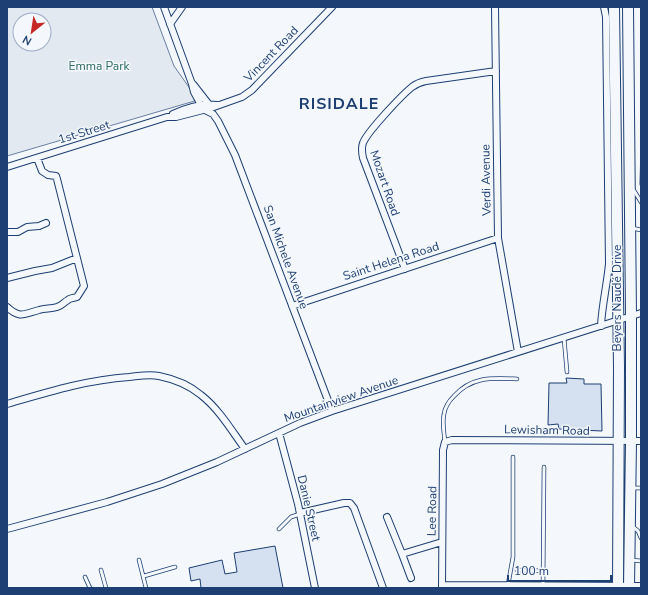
<svg xmlns="http://www.w3.org/2000/svg" width="648" height="595" font-family="'Nunito Sans',sans-serif">
<style>
.green{fill:#e3e9f0;stroke:#687fa3;fill-rule:evenodd}
.building{fill:#d5e0f0;stroke:#1d3f73}
.lines{fill:none;stroke-linecap:round;stroke-linejoin:round}
.lane-casing{stroke:#1d3f73;stroke-width:4.5}
.street-casing{stroke:#1d3f73;stroke-width:8}
.primary-casing{stroke:#1d3f73;stroke-width:12}
.lane{stroke:#f4f7fb;stroke-width:3}
.street{stroke:#f4f7fb;stroke-width:6}
.primary{stroke:#f4f7fb;stroke-width:10}
.labels{text-anchor:middle;dominant-baseline:central;stroke-width:3;stroke-linejoin:round;paint-order:stroke}
.street-label{font-size:12px;fill:#1d3f73;stroke:#f4f7fb}
.park-label{font-size:12px;fill:#2c6c60;stroke:#f4f7fb}
.district-label{font-size:16px;font-weight:bold;letter-spacing:1px;fill:#1d3f73;stroke:#f4f7fb}
</style>
<rect width="100%" height="100%" fill="#f4f7fb"/>
<!-- green -->
<path class="green" d="M7,7h145l22,59 24,34 -191,56zM20,20h24v24h-24z"/>
<!-- building -->
<path class="building" d="M641,146v42l-1,-4z
M566,378l18,1v5h17l1,47 -43,-2 -1,-5 -10,1 1,-42h18z
M275,546l8,42h-82l-1,-9 -9,2 -2,-13 33,-8 3,14 12,-2 -3,-19z"/>
<g class="lines">
<defs>
<path id="lane" d="M633,189l8,13
M632,228l9,2
M564,338l3,34
M445,442c-1,-9 -3,-19 -1,-28 1,-7 5,-13 10,-18 18,-20 38,-18 63,-17
M632,488h9
M632,526l6,5 3,7
M279,529l12,-12 9,-3
M139,560l7,28
M631,560l10,1
M101,570l5,18
M517,570l26,1
M144,576l31,-9
M85,577l5,11
M508,585l5,-28v-100
M543,586l1,-119"/>
<path id="street" d="M164,7l28,77 2,8 6,11 5,7 8,4 5,7 17,34 97,256
M495,7l3,231 20,114
M170,24l12,-17
M193,84l18,23
M173,114c13,-6 30,-11 44,-9
M7,167l160,-50h9l35,-9 31,-11 10,-7 80,-83
M7,232h11l9,-5 12,-1 7,-3
M405,269l-42,-111c-1,-5 -2,-10 0,-15 4,-11 39,-48 49,-56 4,-3 8,-5 14,-6l70,-10
M7,278l28,-7 17,-3 25,-10
M292,306l206,-68
M7,307c13,12 17,7 32,3 6,-2 12,-1 18,-3 5,-1 7,-5 11,-7 2,-2 6,-2 9,-3l7,-11 -27,-107 -1,-3 -8,-1 -6,-4 -5,-13
M601,326c1,-21 6,-41 8,-62l-3,-247 -2,-10
M7,404c41,-12 79,-24 122,-27 10,-1 20,-3 30,-1 15,3 30,9 42,19 18,14 31,36 44,54
M279,433l19,71 17,84
M300,513l44,-10h6l4,5 29,80
M387,517l15,37 40,-12
M7,529l100,-27 55,-18 55,-22 83,-39 32,-12 309,-98
M402,554l9,24
M442,585l199,1
M442,588l1,-138 2,-8 7,-2 189,1"/>
<path id="primary" d="M614,7l5,360 -1,221
M628,7l3,309v125l-2,147"/>
</defs>
<!-- lane casing -->
<use href="#lane" class="lane-casing"/>
<!-- street casing -->
<use href="#street" class="street-casing"/>
<!-- primary casing -->
<use href="#primary" class="primary-casing"/>
<!-- lane -->
<use href="#lane" class="lane"/>
<!-- street -->
<use href="#street" class="street"/>
<!-- primary -->
<use href="#primary" class="primary"/>
</g>
<g class="labels">
<!-- street labels -->
<g class="street-label">
<text transform="translate(271 54) rotate(-46)">Vincent Road</text>
<text transform="translate(84 132) rotate(-17)">1st Street</text>
<text transform="translate(486 180) rotate(-91)">Verdi Avenue</text>
<text transform="translate(385 183) rotate(71)">Mozart Road</text>
<text transform="translate(286 257) rotate(70)">San Michele Avenue</text>
<text transform="translate(391 261) rotate(-18)">Saint Helena Road</text>
<text transform="translate(617 298) rotate(-90)">Beyers Naudé Drive</text>
<text transform="translate(341 399) rotate(-19)">Mountainview Avenue</text>
<text transform="translate(547 430) rotate(1)">Lewisham Road</text>
<text transform="translate(309 508) rotate(77)">Danie Street</text>
<text transform="translate(432 511) rotate(-89)">Lee Road</text>
</g>
<!-- park labels -->
<g class="park-label">
<text x="99" y="66">Emma Park</text>
</g>
<!-- district labels -->
<g class="district-label">
<text x="339" y="104">RISIDALE</text>
</g>
</g>
<!-- border -->
<rect width="648" height="595" fill="none" stroke="#1d3f73" stroke-width="16"/>
<!-- north arrow -->
<g transform="translate(32 32) rotate(210)"><circle r="19" fill="#f4f7fb" stroke="#9eadc5"/>
<path d="M0-3L7 15L0 10L-7 15Z" fill="#c62828"/>
<text y="-6" font-size="11" font-weight="bold" text-anchor="middle" fill="#1d3f73">N</text>
</g>
<!-- scale -->
<path d="M508 575v6h103v-6" fill="none" stroke="#1d3f73" stroke-width="2"/>
<text x="514" y="575" font-size="12" fill="#1d3f73" stroke="#f4f7fb" stroke-width="3" paint-order="stroke">100 m</text>
</svg>
